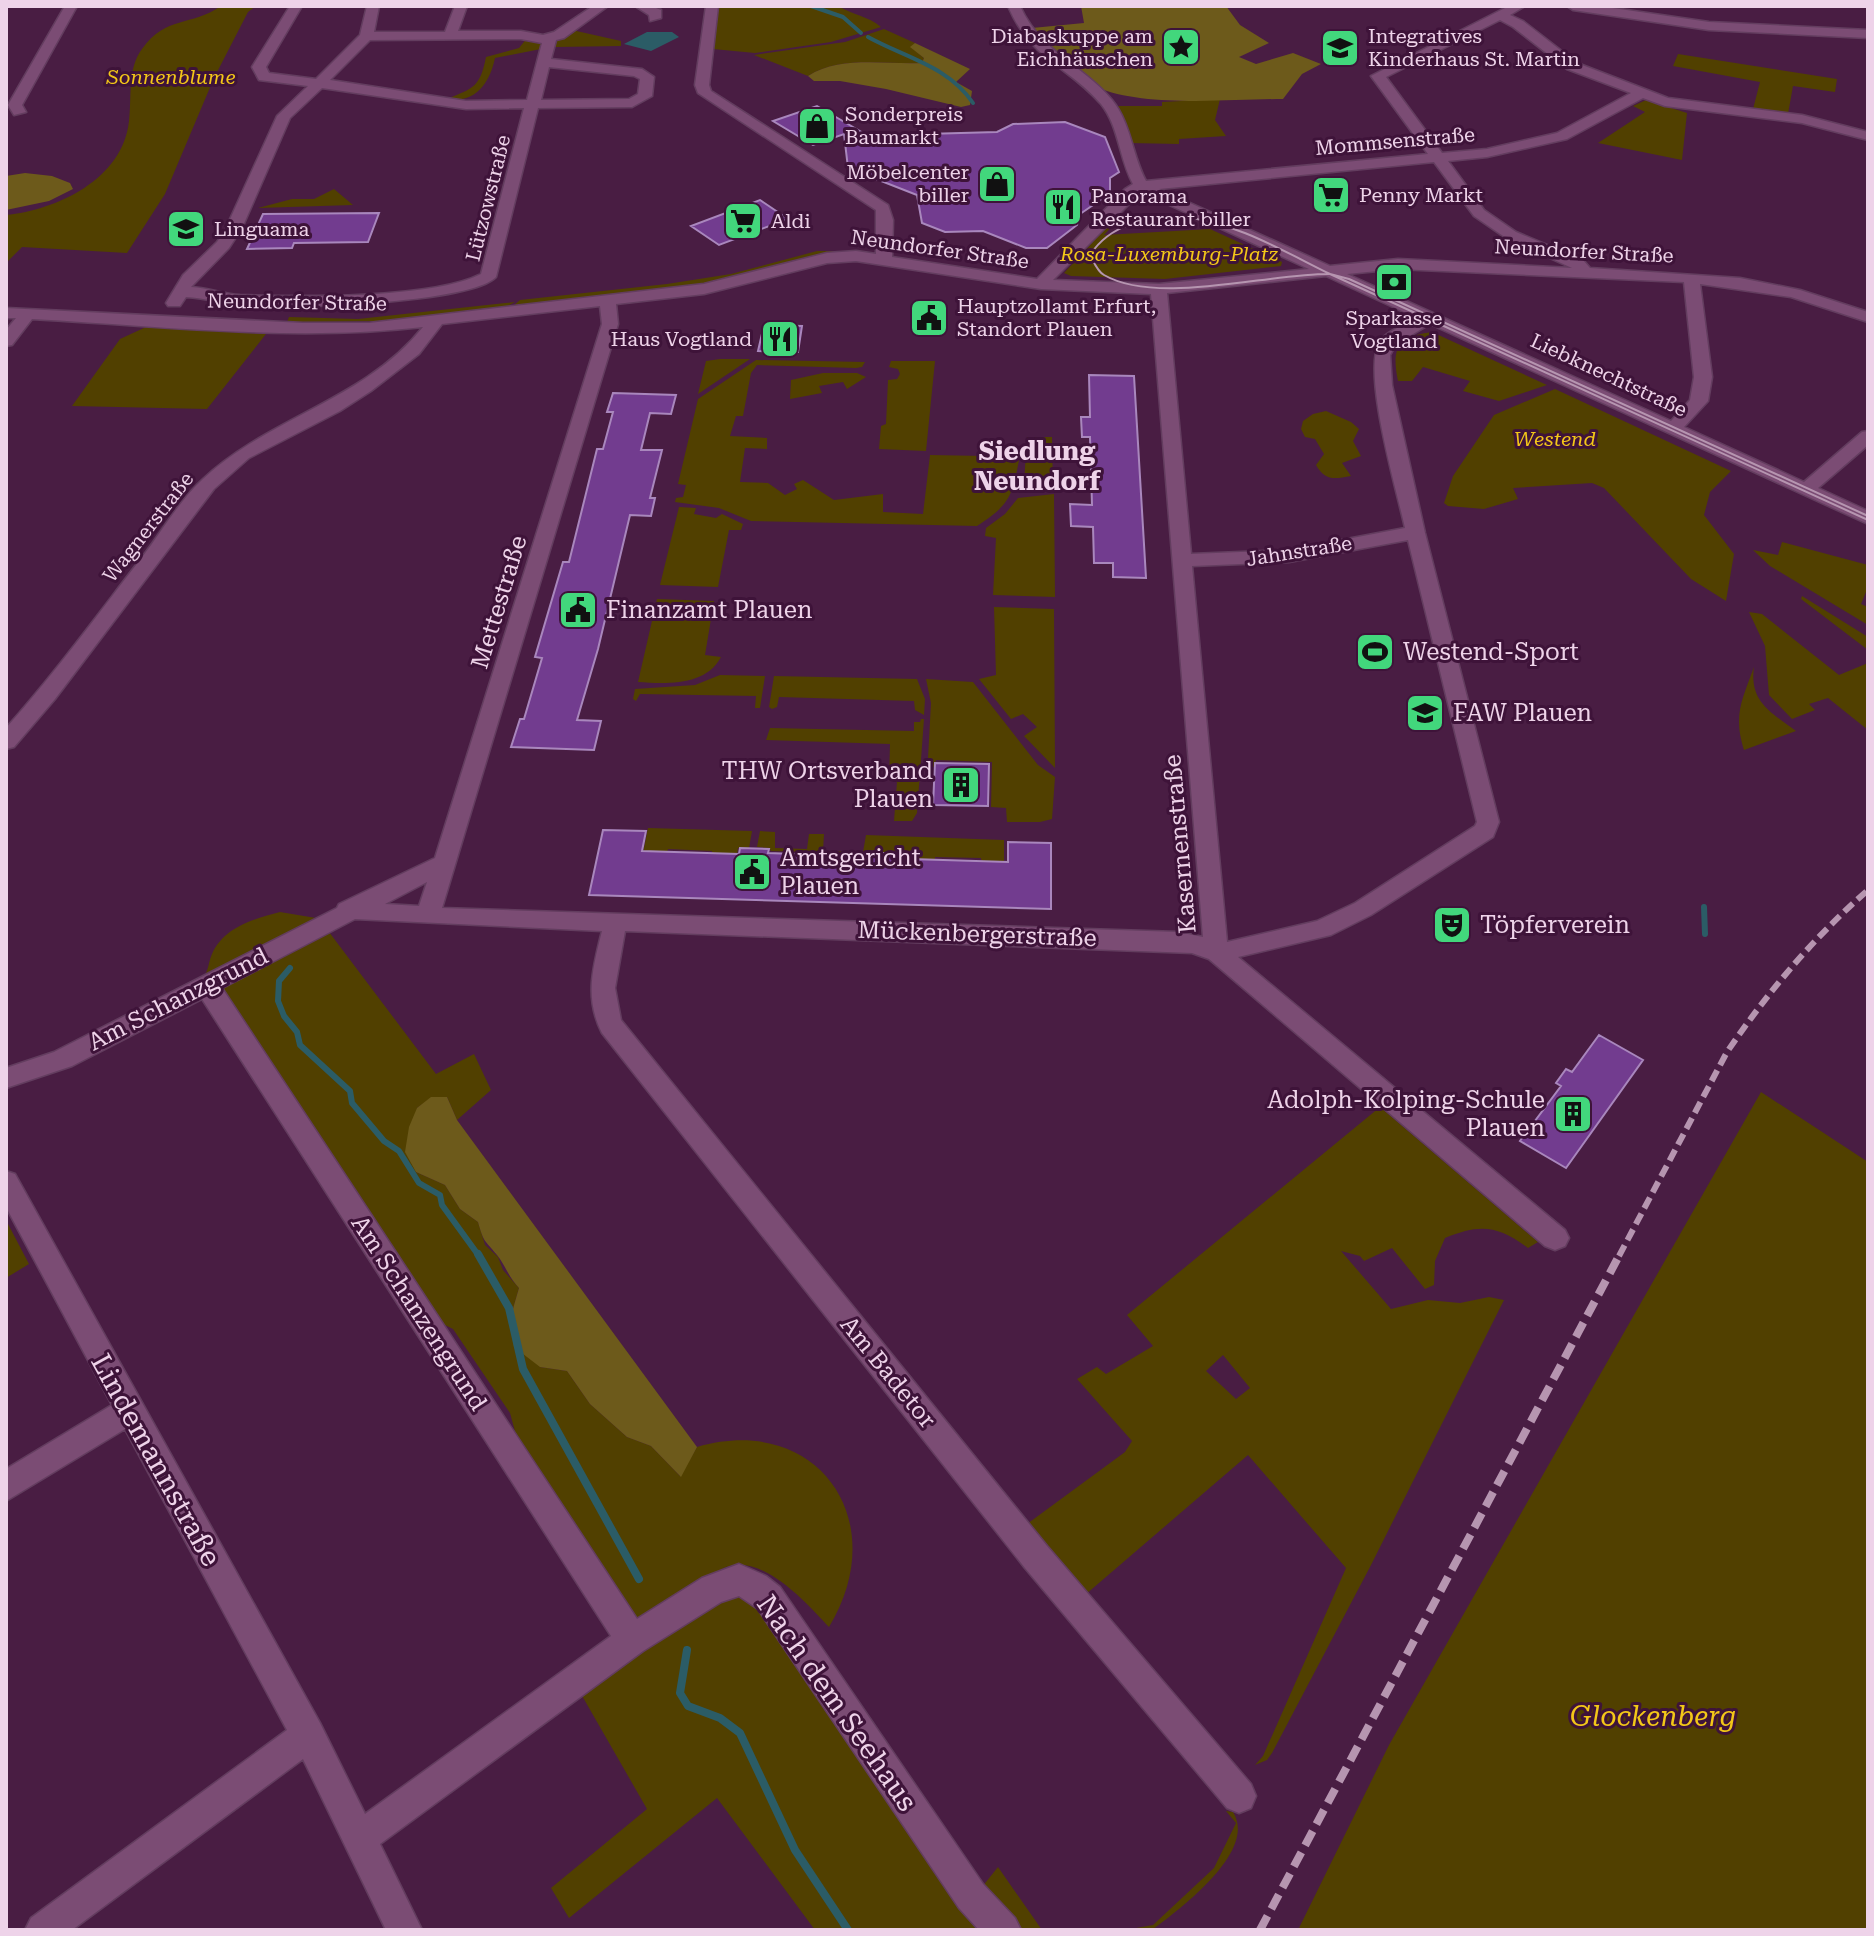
<svg xmlns="http://www.w3.org/2000/svg" width="1874" height="1936" font-family="'Roboto Serif',serif">
<style>
.green{fill:#514000;fill-rule:evenodd}
.forest{fill:#6d5a1b}
.water{fill:#2b5c66}
.lines{fill:none;stroke-linecap:round;stroke-linejoin:round}
.stream-far2{stroke:#2b5c66;stroke-width:4}
.stream-far1{stroke:#2b5c66;stroke-width:6}
.stream{stroke:#2b5c66;stroke-width:8}
.building{fill:#723c8f;stroke:#a987bd;stroke-width:2}
.minor-casing{stroke:#633d5f;stroke-width:3}
.minor{fill:#7b4c74;fill-rule:evenodd}
.tram{stroke:#b695b0;stroke-width:2}
.rail-far1{stroke:#b695b0;stroke-width:6;stroke-dasharray:12 6;stroke-linecap:butt}
.rail{stroke:#b695b0;stroke-width:8;stroke-dasharray:16 8;stroke-linecap:butt}
.labels{text-anchor:middle;dominant-baseline:central;stroke-width:6;stroke-linejoin:round;paint-order:stroke}
.far-poi-label{font-size:20px;fill:#eed3e9;stroke:#3e1339;text-anchor:start}
.far-park-label{font-size:20px;font-style:italic;fill:#f3c718;stroke:#3e1339}
.far-street-label{font-size:20px;fill:#eed3e9;stroke:#3e1339}
.street-label{font-size:24px;fill:#eed3e9;stroke:#3e1339}
.poi-label{font-size:24px;fill:#eed3e9;stroke:#3e1339;text-anchor:start}
.far-district-label{font-size:26px;font-weight:bold;fill:#eed3e9;stroke:#3e1339}
.near-street-label{font-size:28px;fill:#eed3e9;stroke:#3e1339}
.near-park-label{font-size:28px;font-style:italic;fill:#f3c718;stroke:#3e1339}
</style>
<rect width="100%" height="100%" fill="#491d43"/>
<!-- green -->
<path class="green" d="M221,6h35l-8,6 -34,66 -49,116 -38,59 -105,-6 -16,16v-48c51,-5 117,-36 123,-94 3,-24 -2,-52 13,-72 24,-34 49,-22 79,-43z
M718,6h120c15,9 30,10 43,21l-50,15 -76,11 -42,-4z
M884,29l31,14 -4,4 13,11 -2,5c-36,2 -81,-8 -114,13l-54,-21 91,-13z
M572,30l49,11v5l-66,1 2,-6z
M527,38l17,5 -3,6 -46,9c-5,24 -19,46 -48,41 27,-11 33,-12 39,-42l33,-9z
M1678,54l159,25 -2,13 -42,-6 -5,28 -35,-5 7,-27 -87,-16z
M1220,99l-5,21 11,16 -47,3v5l-50,-1 -16,-37h49v-4z
M1646,100l41,13 -5,47 -84,-17 47,-31 -12,-6z
M334,189l19,16 -95,3 34,-9h22z
M1115,218l4,1 -15,16 106,-6 48,22 -9,5 13,6 9,-5 11,5 -1,4 -116,13 -94,-3 -7,-3z
M817,251h39l-46,5 -112,29 -186,22 8,-7 147,-16 64,-10z
M515,302l-11,6 -121,13 -96,1 2,-5 69,2z
M146,327l120,7 -59,75 -135,-3 48,-67z
M1432,332l115,53 -48,16 -36,-10 7,-10 -47,-14 -11,14h-14c-7,-34 0,-44 34,-49z
M720,359h30l-52,35 8,-33z
M756,360l109,2 -3,5 -6,1 -99,-3 -6,8 -8,43h-7l-6,20 37,2v11l-22,-1 -5,34 28,1 17,12 12,-6 -3,-5 9,-4 31,20 49,-6v18l40,2 7,-59 55,1 1,3 33,1c-7,38 -10,45 -42,66l-226,-5 -32,-13 -44,-6 1,-4 7,-1 3,-12 -8,-1 20,-85z
M891,361h44l-9,90 -47,-2 2,-23 5,-2 2,-44 9,-1 3,-5 -2,-5 -9,-2z
M823,373h34l9,4 -19,12 -4,-7 -24,4 3,7 -32,6 1,-19z
M1555,389l176,82 -21,21 -6,23 30,39 -8,47 -35,-22 -87,-91 -12,-5 -79,5 5,11 -34,10 -36,-3 -4,-3 9,-27 41,-61z
M1326,411l25,11 8,7 -6,12 8,15 -19,7 9,13c-17,3 -26,5 -35,-11l8,-11 -9,-15 -10,-2 -4,-8 2,-8 10,-7z
M1027,437h25l1,54h-16l-13,-8z
M1054,494l1,103 -62,-2 3,-57 -11,-2 1,-8 19,-14 13,-16z
M679,507l17,1 -2,6 22,4 6,-4 21,10 -2,6h-12l-11,57 -58,-2z
M1782,542l86,23v22l-7,17 7,3v18l-98,-59 -17,-16 25,5z
M1802,596l66,41v13l-67,-51z
M657,599l57,2 -9,54 16,2c-15,29 -54,27 -83,25z
M994,607l60,2 1,159 -31,-32 13,-9 -14,-13 -12,5 -32,-40 17,-4z
M1749,612l13,2 77,61 29,-12v67l-40,-32 -19,6 6,6 -23,9 -23,-24 -4,-49z
M1754,667c-5,35 17,45 42,64l-52,19c-11,-35 -2,-50 10,-83z
M720,675l45,1 -5,32h-5l1,-12 -116,-2 -4,7 -3,-2 2,-10 60,-4z
M774,676l143,3 8,20 -1,16 -9,-5 -1,-9 -135,-4 -2,10 -5,2 -3,-2z
M926,679l47,3 65,83 17,12 -3,42 -12,3h-33l-1,-14 -15,-1 1,-45 -56,-2 -2,7h-3v-8l-3,-1 3,-55z
M921,719h3l-7,94 -5,8h-18l3,-39 -8,-2 1,-36 -124,-4 4,-12 144,3v-9h6z
M648,828l104,3 -3,17h-11l-3,19 -24,-1 1,-15 -44,-2 -3,14h-24z
M760,831l15,1v16l32,1 2,-15h15l-1,17 40,1 3,-17 138,5v35l-21,-1 -2,-16 -46,-1v16l-23,-1 1,-20h-32l-2,2 -108,-3 -2,-3 -12,-1z
M280,912l36,6 -113,60c6,-8 5,-15 9,-24 12,-27 42,-35 68,-42z
M326,928l110,146 38,-20 17,36 -34,30 -10,-23 -16,1 -14,10 -1,64 29,13 15,24 18,13 7,23 13,12 5,13 16,18 -9,31 30,48 27,4 23,33 37,33 24,9 29,30 17,-29c122,-35 196,75 132,180 -24,-25 -75,-85 -115,-53 -5,4 -6,10 -12,13 -22,13 -45,24 -67,35l-119,-187 -6,-22 -57,-84 -20,-10 -214,-332z
M1761,1092l107,70v768h-570l91,-185z
M1380,1107l158,135 -10,6c-31,-23 -48,-24 -83,-10l-10,23 -1,24 -9,4 -33,-41 -28,13 -4,-5 -19,-5 50,58 37,-9 32,3 29,-6 15,3 -134,267 -98,186 -5,7 -12,5 8,-9 83,-188 -98,-113 -163,140 -58,-71 98,-72 7,-11 -55,-62 20,-12 9,7 47,-28 -26,-31zM1223,1355l27,33 -14,11 -30,-28z
M8,1224l21,40 -23,14v-53z
M727,1592l21,4 23,18 223,316h-179l-98,-132 -148,120 -18,-30 96,-79 -66,-115z
M1226,1811l7,1c25,39 -53,97 -81,118h-27l28,-5 61,-57 22,-45z
M998,1867l44,63h-32l-28,-43z"/>
<!-- forest -->
<path class="forest" d="M1081,6h145l14,19 29,18 -30,14 17,7 37,-11 28,11 -19,10 -19,25c-53,0 -139,9 -187,-12 -26,-12 -46,-37 -64,-59l52,-5z
M915,43l55,26 -14,13 16,9 -2,14 -9,2 -75,-18 -46,-8h-26l-6,-5c33,-21 78,-11 114,-13l2,-5 -14,-11z
M25,173l27,3 18,7 3,6 -24,12 -43,9v-34z
M431,1097h16l10,23 240,327 -16,30 -30,-31 -24,-9 -37,-33 -23,-33 -27,-4 -26,-20 -4,-28 9,-31c-11,-12 -14,-23 -22,-33 -13,-16 -13,-12 -19,-33l-18,-13 -15,-24 -29,-13 -11,-20 4,-25 8,-19z"/>
<!-- water -->
<path class="water" d="M647,32h25l7,5 -28,14 -27,-7z"/>
<g class="lines">
<!-- stream-far2 -->
<path class="stream-far2" d="M811,6l32,11 18,16
M868,37c38,21 80,29 105,66"/>
<!-- stream-far1 -->
<path class="stream-far1" d="M1704,907l1,27
M290,968l-11,13 -1,20 6,15 13,16 3,13 50,46 2,12 32,38 15,10 20,32 21,12 2,10 37,51"/>
<!-- stream -->
<path class="stream" d="M478,1254l31,54 14,61 116,210
M687,1650l-7,43 8,13 32,12 20,15 55,117 53,80"/>
</g>
<!-- building -->
<path class="building" d="M817,106l60,35 40,-1 8,-6 72,-2 16,-8 52,-2 40,15 14,35 -9,6v21h-8l-22,15 -3,11 -30,23h-21l-43,-17 -38,1 -23,-9 -5,-28 -69,-27 -4,-34 -31,11 -40,-24z
M760,200l28,19 -69,26 -28,-19z
M379,213l-11,29 -74,1 -2,5 -45,1 16,-35z
M764,325l38,1 -4,26 -40,-1z
M1089,375l45,1 12,202 -33,-1v-14h-19l-1,-36 -22,-1 -1,-22 22,1 -2,-68h-8l-1,-20h9z
M613,393l63,2 -5,19 -21,-1 -9,37h21l-12,48h5l-4,18 -21,-1 -32,134 -21,71 24,1 -7,29 -83,-3 9,-28h4l18,-61 -7,-1 28,-95h6l28,-113h6l10,-37h-6z
M935,763l54,1 -1,42 -55,-1z
M603,830l43,1 -4,20 97,3 1,-6 29,1 -1,4 113,4 1,-4 30,1 -1,5 97,3v-20l43,1v66l-462,-14z
M1599,1035l44,25 -77,108 -46,-27 41,-55 -5,-3 10,-14 6,3z"/>
<g class="lines">
<defs>
<path id="minor" d="M65,6h12l-55,99 4,7 -12,3 -6,-10z
M290,6h12l-36,61 3,6 47,6 44,-44 7,-29h12l-5,26h71l10,-26h12l-9,25h63l22,4 11,-3 39,-26h15l-44,32 -8,2 -5,19 91,10 12,8 -2,19 -20,11 -94,1 -42,169c-26,27 -220,33 -262,28 -17,-3 -30,-7 -48,-8l-6,9h-12l-2,-3 17,-28 34,-33 9,-14 51,-112 31,-30 -49,-6 -7,-13zM521,39l21,4 -15,57 -61,1 -136,-21 40,-40zM549,67l85,9 6,3 -2,15 -9,5 -88,1zM322,88l144,21 58,-1 -43,166c-49,25 -184,23 -241,21 -16,-1 -32,-7 -49,-8l38,-39 13,-20 48,-110z
M635,6h16l10,4v8l-11,3 -1,-6z
M706,6h12l-9,79 2,6 177,114 5,15 -1,37 145,22 88,-90 8,-5c-14,-25 -14,-58 -32,-80 -34,-39 -70,-44 -93,-98h12c22,48 61,57 92,94 19,23 20,55 34,81l282,-27 -57,-78 138,-70h16l-15,9 13,6 54,42 91,35 134,17 66,17v8l-66,-17 -137,-17 -22,-8 -76,41 -80,18 -39,4 36,49 32,22 67,28 7,8 150,10 60,12 68,22v10l-77,-25 -91,-13 12,93 -4,24 -24,26 120,55 58,-50 6,-1v14l-50,43 50,23v13l-438,-200 -34,20 -6,11 2,30 33,148 74,289 -6,15 -122,78 -40,20 -93,22 327,273 4,8 -4,8 -10,4 -10,-4 -336,-287 -17,-6 -567,-22 -10,57 6,32 426,526 204,238 5,12 -5,12 -12,5 -12,-5 -202,-240 -423,-535c-18,-35 -9,-66 0,-102l-247,-12 -133,69 415,631 65,-41 37,-14 27,12 14,11 203,297 32,34 6,12h-42l-20,-22 -201,-299 -19,-13 -18,6 -78,49 -263,193 42,86h-36l-83,-171 -231,171h-47l6,-12 256,-188 -162,-301 -119,72v-32l106,-64 -106,-198v-36l9,3 305,549 45,91 246,-178 -409,-637 -130,67 -66,22v-20l48,-16 283,-144 2,-4 96,-46 167,-534 -2,-18 -158,18 -23,30 -48,37 -31,20 -91,47 -35,31 -159,210 -41,48 -8,2v-21c49,-55 92,-114 137,-172 19,-25 37,-56 60,-77 66,-62 162,-79 220,-152 -129,15 -261,-1 -391,-8l-20,26 -6,1v-16l10,-12h-10v-10l297,15h66l335,-39 123,-31 29,-2 20,3v-44l-178,-117 -3,-8zM1500,20l13,7 54,42 64,24 -74,40 -70,16 -45,4 -56,-76zM1434,162l40,54 32,22 66,30 -174,-9 -68,7 -171,-77zM1141,192l168,77 -150,15 -106,-4zM856,261l185,28 110,5 52,643 -25,-5 -736,-24 176,-584 -2,-20 88,-10 123,-31zM1398,269l286,13 10,95 -4,23 -19,21 -324,-147zM1326,276l91,42c-11,6 -30,13 -37,23 -19,29 17,150 25,187l-116,22 -98,4 -24,-261zM1408,540l69,282 -2,4 -120,77 -38,18 -90,21 -35,-376 97,-4zM427,882l-8,24 -34,-2z
M1567,6h32l110,16 159,8v8l-159,-8 -136,-20z"/>
</defs>
<!-- minor casing -->
<use href="#minor" class="minor-casing"/>
<!-- minor -->
<use href="#minor" class="minor"/>
<!-- tram -->
<path class="tram" d="M1182,217c54,5 101,34 148,57 -62,-1 -172,32 -226,1 -7,-4 -10,-13 -14,-20 21,-32 56,-37 92,-38z
M1330,274l19,5 519,237
M1330,274l538,246"/>
<!-- rail-far1 -->
<path class="rail-far1" d="M1619,1256l108,-204c41,-60 86,-114 141,-162"/>
<!-- rail -->
<path class="rail" d="M1260,1930l360,-676"/>
</g>
<!-- icons -->
<defs>
<symbol id="sight-square" viewBox="-11 -11 22 22"><rect x="-9" y="-9" width="18" height="18" rx="4" fill="#42d77c" stroke="#3e1339"/><path d="M0-6L1.8-2.2L6-1.7L2.9 1.2L3.7 5.4L0 3.3L-3.7 5.4L-2.9 1.2L-6-1.7L-1.8-2.2Z" fill="#111"/></symbol>
<symbol id="school-square" viewBox="-11 -11 22 22"><rect x="-9" y="-9" width="18" height="18" rx="4" fill="#42d77c" stroke="#3e1339"/><path d="M0-5L7-2L0 1L-7-2ZM-4 1L0 2.5L4 1V4Q0 6-4 4Z" fill="#111"/></symbol>
<symbol id="shop-square" viewBox="-11 -11 22 22"><rect x="-9" y="-9" width="18" height="18" rx="4" fill="#42d77c" stroke="#3e1339"/><path d="M-5-2.5h2.3a2.7 3.5 0 0 1 5.4 0H5L5.5 6h-11ZM-1.5-2.5h3a1.5 2.3 0 0 0-3 0Z" fill="#111"/></symbol>
<symbol id="supermarket-square" viewBox="-11 -11 22 22"><rect x="-9" y="-9" width="18" height="18" rx="4" fill="#42d77c" stroke="#3e1339"/><path d="M-6-5.5h2.5l.6 2H6L4.5 2H-2.5L-4.4-4H-6ZM-1.5 3.2a1.3 1.3 0 1 0 .1 0ZM3 3.2a1.3 1.3 0 1 0 .1 0Z" fill="#111"/></symbol>
<symbol id="restaurant-square" viewBox="-11 -11 22 22"><rect x="-9" y="-9" width="18" height="18" rx="4" fill="#42d77c" stroke="#3e1339"/><path d="M-5-6h1v4h1v-4h1v4h1v-4h1v5L-1.5 .5V6h-2V.5L-5-1ZM5-6V6H3V1.5H1.5Q1.5-4 5-6Z" fill="#111"/></symbol>
<symbol id="university-square" viewBox="-11 -11 22 22"><rect x="-9" y="-9" width="18" height="18" rx="4" fill="#42d77c" stroke="#3e1339"/><path d="M0-5L7-2L0 1L-7-2ZM-4 1L0 2.5L4 1V4Q0 6-4 4Z" fill="#111"/></symbol>
<symbol id="bank-square" viewBox="-11 -11 22 22"><rect x="-9" y="-9" width="18" height="18" rx="4" fill="#42d77c" stroke="#3e1339"/><path d="M-6-4H6V4H-6ZM0-2.3a2.3 2.3 0 1 0 0 4.6a2.3 2.3 0 1 0 0-4.6Z" fill="#111"/></symbol>
<symbol id="civic-square" viewBox="-11 -11 22 22"><rect x="-9" y="-9" width="18" height="18" rx="4" fill="#42d77c" stroke="#3e1339"/><path d="M-.6-6.5H3V-4.5H.6V-3L4-1V1h2V6H-6V1h2V-1L-.6-3ZM-1.2 2.5V6h2.4V2.5Z" fill="#111"/></symbol>
<symbol id="stadium-square" viewBox="-11 -11 22 22"><rect x="-9" y="-9" width="18" height="18" rx="4" fill="#42d77c" stroke="#3e1339"/><path d="M0-5a6.5 5 0 1 0 0 10a6.5 5 0 1 0 0-10ZM-3.5-1.8h7v3.6h-7Z" fill="#111"/></symbol>
<symbol id="building-square" viewBox="-11 -11 22 22"><rect x="-9" y="-9" width="18" height="18" rx="4" fill="#42d77c" stroke="#3e1339"/><path d="M-4-6H4V6H1V3H-1V6H-4ZM-2.5-4.3h1.7v1.8h-1.7ZM.8-4.3h1.7v1.8H.8ZM-2.5-1h1.7V.8h-1.7ZM.8-1h1.7V.8H.8Z" fill="#111"/></symbol>
<symbol id="theatre-square" viewBox="-11 -11 22 22"><rect x="-9" y="-9" width="18" height="18" rx="4" fill="#42d77c" stroke="#3e1339"/><path d="M-5-5.5Q0-4 5-5.5V0Q5 5 0 6Q-5 5-5 0ZM-3.3-2.5H-1v1.5H-3.3ZM1-2.5H3.3v1.5H1ZM-2.8 1Q0 5.5 2.8 1Z" fill="#111"/></symbol>
</defs>
<g fill-rule="evenodd">
<use href="#sight-square" x="1159" y="25" width="44" height="44"/>
<use href="#school-square" x="1318" y="26" width="44" height="44"/>
<use href="#shop-square" x="795" y="104" width="44" height="44"/>
<use href="#shop-square" x="975" y="162" width="44" height="44"/>
<use href="#supermarket-square" x="1309" y="173" width="44" height="44"/>
<use href="#restaurant-square" x="1041" y="185" width="44" height="44"/>
<use href="#supermarket-square" x="721" y="199" width="44" height="44"/>
<use href="#university-square" x="164" y="207" width="44" height="44"/>
<use href="#bank-square" x="1372" y="260" width="44" height="44"/>
<use href="#civic-square" x="907" y="296" width="44" height="44"/>
<use href="#restaurant-square" x="758" y="317" width="44" height="44"/>
<use href="#civic-square" x="556" y="588" width="44" height="44"/>
<use href="#stadium-square" x="1353" y="630" width="44" height="44"/>
<use href="#school-square" x="1403" y="691" width="44" height="44"/>
<use href="#building-square" x="939" y="763" width="44" height="44"/>
<use href="#civic-square" x="730" y="850" width="44" height="44"/>
<use href="#theatre-square" x="1430" y="903" width="44" height="44"/>
<use href="#building-square" x="1551" y="1092" width="44" height="44"/>
</g>
<g class="labels">
<!-- far-poi labels -->
<g class="far-poi-label">
<text x="1153" y="36" text-anchor="end">Diabaskuppe am<tspan x="1153" dy="23">Eichhäuschen</tspan></text>
<text x="1368" y="36">Integratives<tspan x="1368" dy="23">Kinderhaus St. Martin</tspan></text>
<text x="845" y="114">Sonderpreis<tspan x="845" dy="23">Baumarkt</tspan></text>
<text x="969" y="172" text-anchor="end">Möbelcenter<tspan x="969" dy="23">biller</tspan></text>
<text x="1359" y="195">Penny Markt</text>
<text x="1091" y="196">Panorama<tspan x="1091" dy="23">Restaurant biller</tspan></text>
<text x="771" y="221">Aldi</text>
<text x="214" y="229">Linguama</text>
<text x="957" y="306">Hauptzollamt Erfurt,<tspan x="957" dy="23">Standort Plauen</tspan></text>
<text x="1394" y="318" text-anchor="middle">Sparkasse<tspan x="1394" dy="23">Vogtland</tspan></text>
<text x="752" y="339" text-anchor="end">Haus Vogtland</text>
</g>
<!-- far-park labels -->
<g class="far-park-label">
<text x="171" y="77">Sonnenblume</text>
<text x="1169" y="254">Rosa-Luxemburg-Platz</text>
<text x="1555" y="439">Westend</text>
</g>
<!-- far-street labels -->
<g class="far-street-label">
<text transform="translate(1395 141) rotate(-5)">Mommsenstraße</text>
<text transform="translate(488 198) rotate(-76)">Lützowstraße</text>
<text transform="translate(940 249) rotate(8)">Neundorfer Straße</text>
<text transform="translate(1584 251) rotate(3)">Neundorfer Straße</text>
<text transform="translate(297 302) rotate(1)">Neundorfer Straße</text>
<text transform="translate(1609 375) rotate(25)">Liebknechtstraße</text>
<text transform="translate(148 527) rotate(-52)">Wagnerstraße</text>
<text transform="translate(1299 551) rotate(-9)">Jahnstraße</text>
</g>
<!-- street labels -->
<g class="street-label">
<text transform="translate(499 602) rotate(-73)">Mettestraße</text>
<text transform="translate(1180 844) rotate(-95)">Kasernenstraße</text>
<text transform="translate(977 934) rotate(2)">Mückenbergerstraße</text>
<text transform="translate(178 999) rotate(-27)">Am Schanzgrund</text>
<text transform="translate(419 1313) rotate(57)">Am Schanzengrund</text>
<text transform="translate(888 1372) rotate(51)">Am Badetor</text>
</g>
<!-- poi labels -->
<g class="poi-label">
<text x="606" y="610">Finanzamt Plauen</text>
<text x="1403" y="652">Westend-Sport</text>
<text x="1453" y="713">FAW Plauen</text>
<text x="933" y="771" text-anchor="end">THW Ortsverband<tspan x="933" dy="28">Plauen</tspan></text>
<text x="780" y="858">Amtsgericht<tspan x="780" dy="28">Plauen</tspan></text>
<text x="1480" y="925">Töpferverein</text>
<text x="1545" y="1100" text-anchor="end">Adolph-Kolping-Schule<tspan x="1545" dy="28">Plauen</tspan></text>
</g>
<!-- far-district labels -->
<g class="far-district-label">
<text x="1037" y="451">Siedlung<tspan x="1037" dy="30">Neundorf</tspan></text>
</g>
<!-- near-street labels -->
<g class="near-street-label">
<text transform="translate(156 1460) rotate(61)">Lindemannstraße</text>
<text transform="translate(837 1703) rotate(55)">Nach dem Seehaus</text>
</g>
<!-- near-park labels -->
<g class="near-park-label">
<text x="1653" y="1716">Glockenberg</text>
</g>
</g>
<!-- border -->
<rect width="1874" height="1936" fill="none" stroke="#eed3e9" stroke-width="16"/>
</svg>
